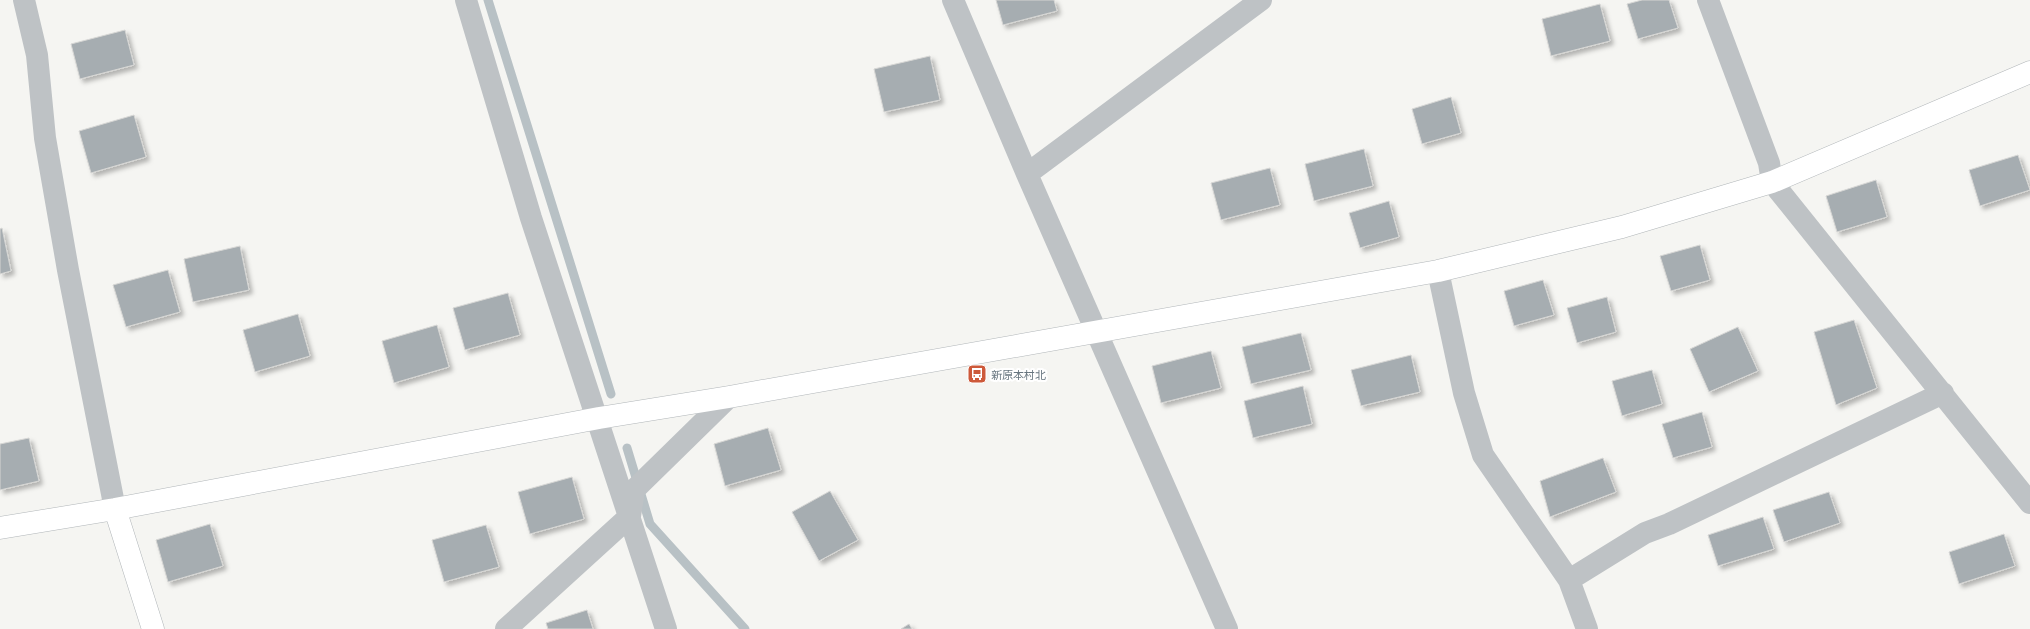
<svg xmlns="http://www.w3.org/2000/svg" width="2030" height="629" font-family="'Golos Text','Noto Sans JP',sans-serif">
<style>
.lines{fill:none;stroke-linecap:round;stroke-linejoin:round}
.stream{stroke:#b8c1c5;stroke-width:9}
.building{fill:#a6adb1;stroke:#d6d6d4;filter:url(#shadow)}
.secondary-casing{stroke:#b1b6b9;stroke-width:23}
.street{stroke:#bec2c5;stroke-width:22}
.secondary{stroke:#fff;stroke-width:22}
.labels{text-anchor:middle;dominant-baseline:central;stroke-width:4;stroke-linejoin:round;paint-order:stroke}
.poi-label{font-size:11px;fill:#67757f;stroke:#fff;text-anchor:start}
</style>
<defs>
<filter id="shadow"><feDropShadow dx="3.5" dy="3.5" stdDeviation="2" flood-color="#0004"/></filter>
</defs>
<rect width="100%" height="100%" fill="#f5f5f2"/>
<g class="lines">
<!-- stream -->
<path class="stream" d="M488,0l123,394
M627,448l23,76 95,105"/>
</g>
<!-- building -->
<path class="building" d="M996,0h58l3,11 -54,14z
M1642,0h27l9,28 -40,11 -11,-35z
M1600,4l10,37 -59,15 -9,-37z
M125,30l9,35 -54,14 -9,-35z
M930,56l10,44 -56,12 -10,-43z
M1451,97l10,36 -39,11 -10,-35z
M134,115l12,42 -55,16 -12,-42z
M1364,149l9,37 -59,15 -9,-37z
M2018,155l12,35 -50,16 -11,-36z
M1270,168l10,37 -59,15 -10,-37z
M1876,180l11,37 -50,15 -11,-36z
M1389,201l10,36 -39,11 -11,-35z
M2,228l9,43 -11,3v-45z
M1700,245l10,35 -39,11 -11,-35z
M240,246l9,44 -56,12 -9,-43z
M168,270l12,42 -54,15 -13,-42z
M1543,280l11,35 -40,11 -10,-35z
M508,293l12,42 -55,15 -12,-42z
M1607,297l9,35 -39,11 -10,-35z
M298,314l12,42 -55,16 -12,-42z
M1854,320l23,68 -41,17 -22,-73z
M437,325l12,42 -55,16 -12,-42z
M1738,327l20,44 -49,21 -19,-43z
M1301,333l10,37 -60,14 -9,-37z
M1211,351l10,37 -60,15 -9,-37z
M1411,355l9,37 -59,14 -10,-36z
M1652,370l10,34 -40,12 -10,-35z
M1303,386l9,38 -59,14 -9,-37z
M1702,412l10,35 -39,11 -11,-34z
M768,428l13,42 -56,16 -11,-42z
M29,438l10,43 -39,9v-46z
M1603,458l13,34 -66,25 -10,-36z
M572,477l12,42 -54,15 -12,-42z
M830,491l28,49 -39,21 -27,-49z
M1829,492l11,31 -56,19 -11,-32z
M1763,517l11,32 -56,17 -10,-31z
M210,524l13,42 -55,16 -12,-42z
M486,525l13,42 -55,15 -12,-42z
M2004,534l11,32 -56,18 -10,-32z
M587,610l6,19h-45l-2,-6z
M909,624l3,5h-11z"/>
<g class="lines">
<defs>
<path id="secondary" d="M115,509l38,120
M0,528l115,-19 484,-91 130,-21 709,-126 184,-44 150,-45 258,-110"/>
</defs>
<!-- secondary casing -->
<use href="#secondary" class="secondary-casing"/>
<!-- street -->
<path class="street" d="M24,0l13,55 8,83 23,132 47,239
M466,0l65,218 135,411
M953,0l74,174 200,455
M1708,0l61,163 3,19 258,321
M1027,174l234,-174
M1438,271l26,122 19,62 86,125 18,49
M1569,580l76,-47 24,-9 274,-131
M506,629l124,-113 4,-26 95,-93"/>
<!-- secondary -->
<use href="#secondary" class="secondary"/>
</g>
<!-- icons -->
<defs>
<symbol id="bus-square" viewBox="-11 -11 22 22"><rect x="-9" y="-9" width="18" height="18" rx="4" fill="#cd593a" stroke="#fff"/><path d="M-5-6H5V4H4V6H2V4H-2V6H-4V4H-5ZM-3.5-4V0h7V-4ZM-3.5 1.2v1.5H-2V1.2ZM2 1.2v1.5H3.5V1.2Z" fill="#fff"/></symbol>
</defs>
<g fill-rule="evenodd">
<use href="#bus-square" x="966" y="363" width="22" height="22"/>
</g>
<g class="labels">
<!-- poi labels -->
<g class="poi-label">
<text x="991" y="374">新原本村北</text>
</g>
</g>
</svg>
